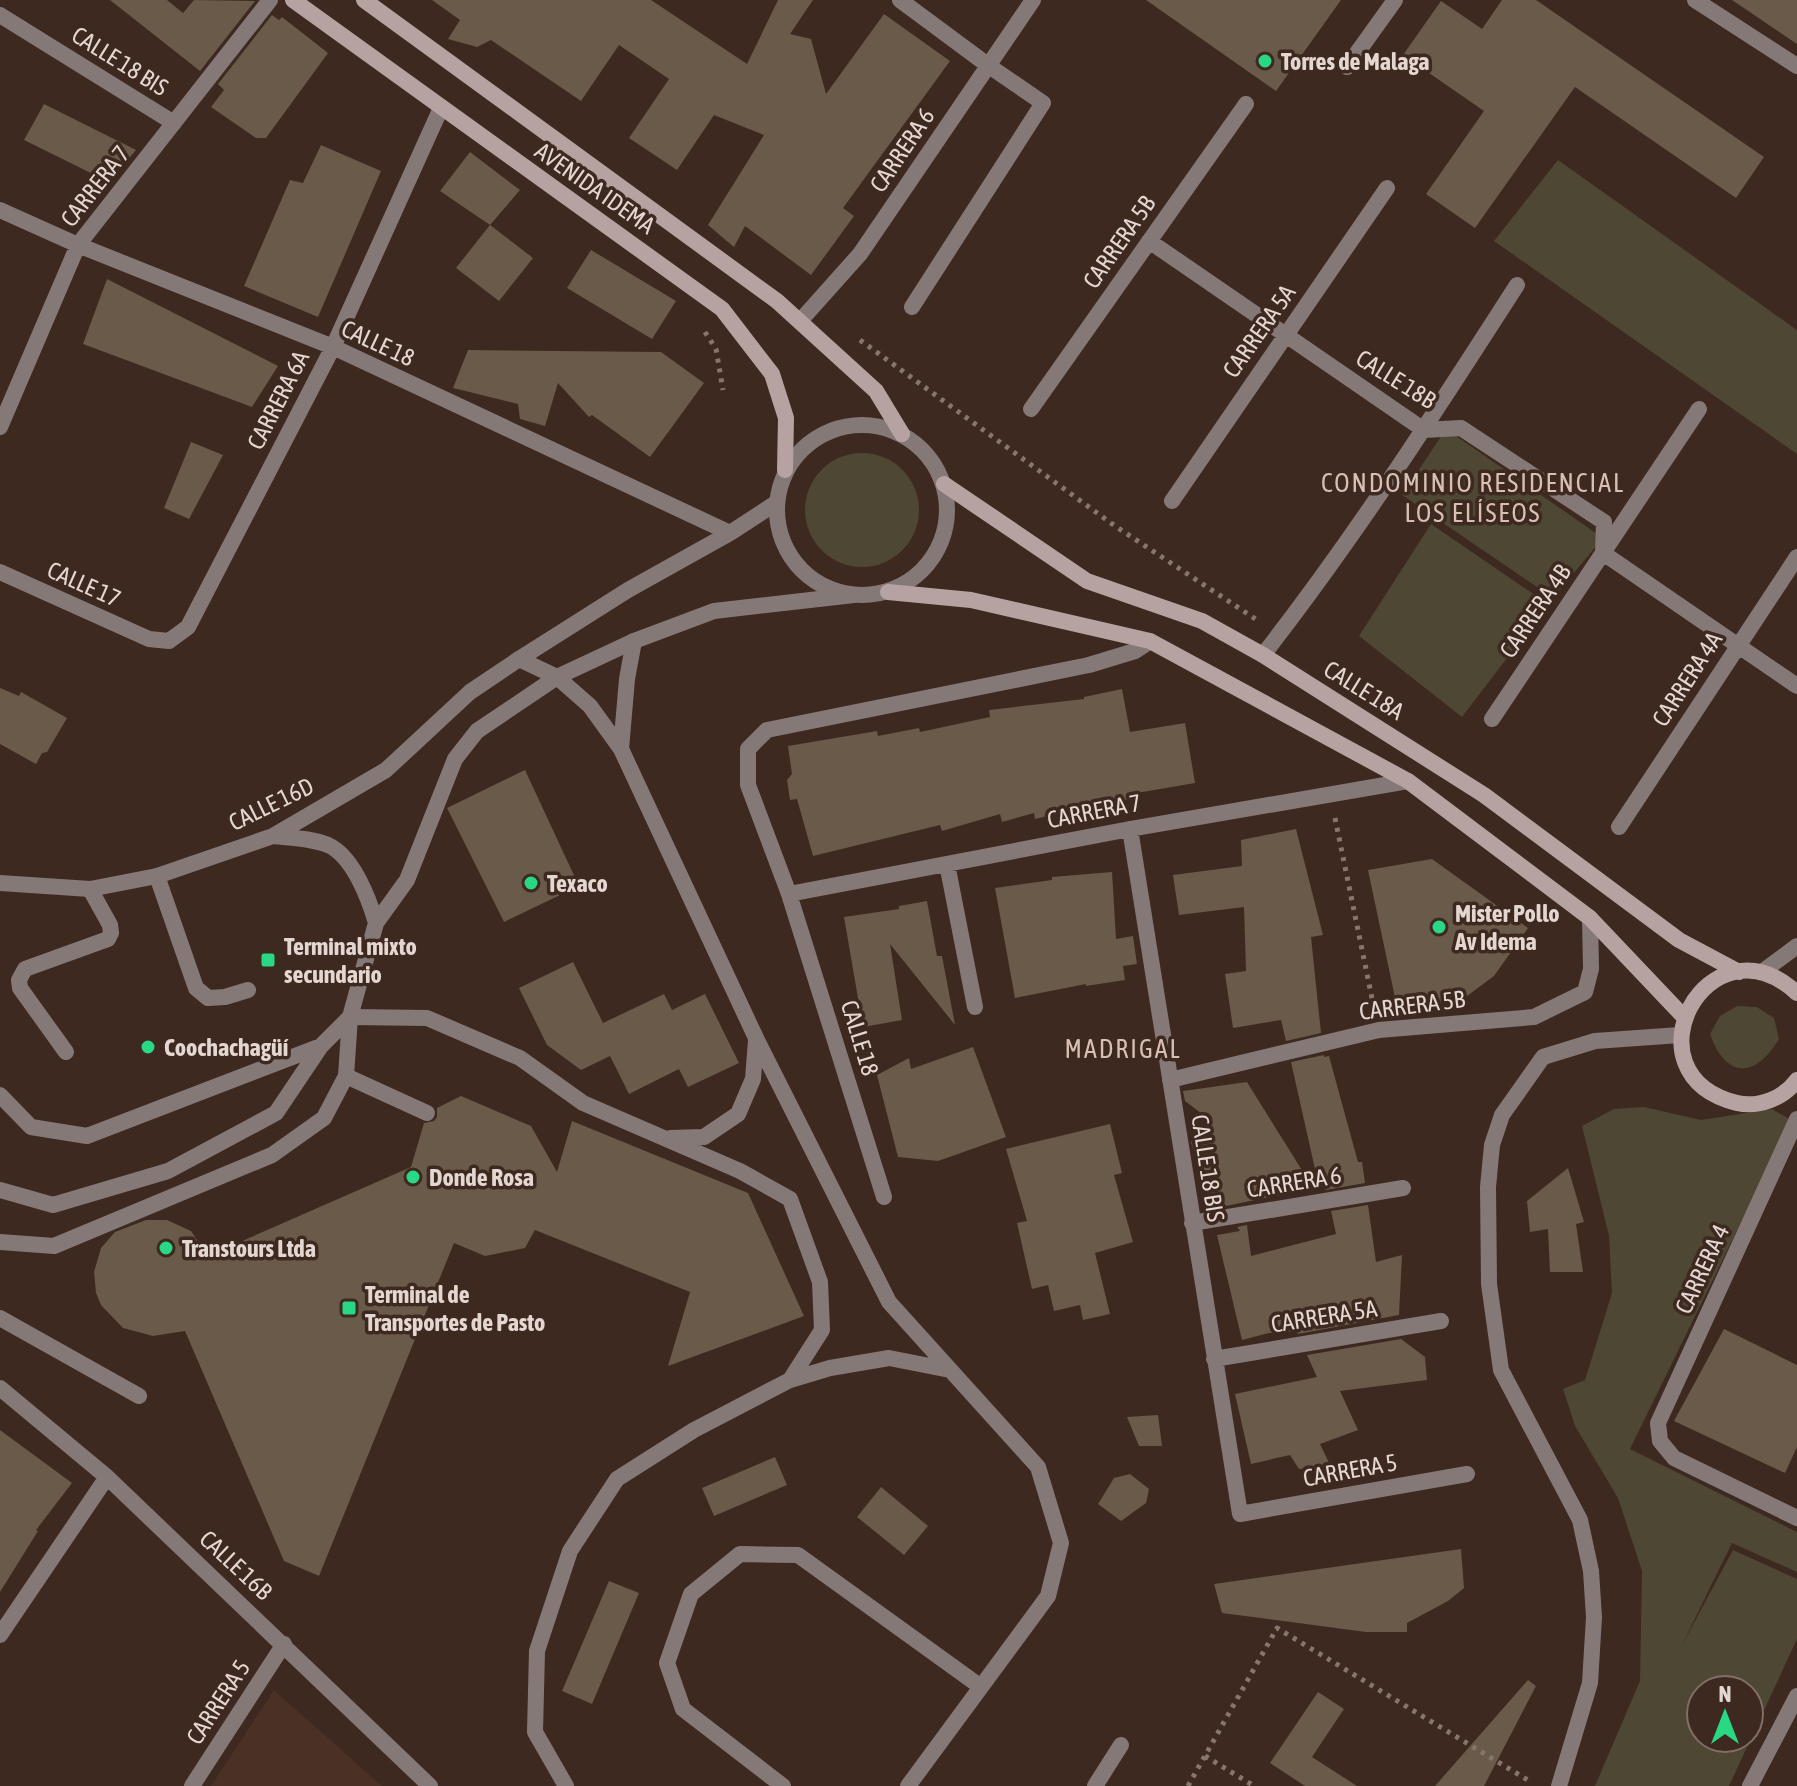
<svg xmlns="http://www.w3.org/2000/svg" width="1797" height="1786" font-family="'Asap Condensed',sans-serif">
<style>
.built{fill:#4a3025}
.green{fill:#4e4734;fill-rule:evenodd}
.building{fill:#6a5a49}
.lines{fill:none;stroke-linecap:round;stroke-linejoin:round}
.path{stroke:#87766e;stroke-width:5;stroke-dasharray:4 6;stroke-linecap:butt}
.service{stroke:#857978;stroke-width:16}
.pedestrian{stroke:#857978;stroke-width:16}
.minor{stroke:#857978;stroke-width:16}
.tertiary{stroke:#857978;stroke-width:16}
.secondary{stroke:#b6a3a1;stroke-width:16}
.poi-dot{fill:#28d885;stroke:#3d2920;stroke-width:3}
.labels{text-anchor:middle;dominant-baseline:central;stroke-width:7;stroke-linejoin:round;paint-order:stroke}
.street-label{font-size:24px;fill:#e4d7d1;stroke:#3d2920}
.poi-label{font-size:24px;font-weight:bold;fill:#e4d7d1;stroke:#3d2920;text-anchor:start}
.neighbourhood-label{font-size:26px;letter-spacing:2px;fill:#d9bfb3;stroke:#3d2920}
</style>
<rect width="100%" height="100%" fill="#3d2920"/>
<!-- built -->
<path class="built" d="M274,1690l108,96h-171z"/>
<!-- green -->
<path class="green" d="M1558,160l239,170v124l-303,-213z
M1446,429l157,109 -50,60 -151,-103z
M805 510a57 57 0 1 1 114 0a57 57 0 1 1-114 0Z
M1431,524l117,80 -86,113 -103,-81z
M1737,1006l20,1 17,11 5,21c-24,40 -53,40 -69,-5l10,-18z
M1644,1107l57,13 71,-11 19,11 -161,329 167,83v40l-65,-29 -51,104 52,-97 64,29v60l-68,147h-134l45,-105 2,-110 -24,-73 -43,-72 -12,-37 22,-9 27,-87 -3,-57 -27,-110 32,-17zM1701,1690h48v48h-48z"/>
<!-- building -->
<path class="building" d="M110,0h57l16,13 11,-13 61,1 -55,70z
M432,0h219l96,64 31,-64h35l-23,34 21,5 15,55 58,-80 66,47 -107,147 11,8 -43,59 -66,-49 -11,21 -26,-22 56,-90 -50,-20 -37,55 -48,-32 40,-59 -50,-34 -38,56 -90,-61 -14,7 -29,-8 12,-19z
M1146,0h195l-65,91z
M1502,0h34l228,157 -28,41 -161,-111 -100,141 -49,-34 58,-83 -81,-56 38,-54 41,28z
M1732,0h65v44z
M272,15l7,5 3,-3 46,36 -62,85h-10l-45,-31 13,-17 -6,-6z
M44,104l92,46 -27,32 -85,-42z
M321,145l60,26 -63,146 -74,-31 46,-106 13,3z
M470,152l50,38 -30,35 -50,-34z
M490,225l43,33 -34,43 -43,-33z
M591,250l85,51 -24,38 -85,-51z
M107,279l171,87 -26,41 -169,-63z
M468,350l193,2 43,31 -54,74 -58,-42 -3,2 -31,-34 -13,43 -25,-7 -2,-15 -65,-16z
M191,442l32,13 -34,64 -25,-11z
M0,688l19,8 2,-4 46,26 -20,34 -5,1 -6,11 -36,-20z
M1122,689l8,43 55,-9 10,60 -64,11 1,4 -36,10 -1,-3 -60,14 -1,-6 -32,9 -2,-8 -58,17 -2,-6 -127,31 -16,-57 -7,1 -3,-20 5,-6 -4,-28 89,-15 1,5 41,-8 1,4 70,-15 -1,-7 95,-11v-2z
M525,770l54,116 -75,36 -57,-114z
M1296,829l27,106 -12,2 10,96 -35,8 -5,-21 -48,8 -8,-54 21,-3 -2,-64 -65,8 -6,-40 69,-9 -1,-26z
M1432,859l96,69 -34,48 -31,23 -65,13 -30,-142z
M1112,872l4,67 17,-3 4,28 -14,2 2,14 -39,6v-2l-71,14 -20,-110 57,-8v-3z
M927,901l10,55h5l13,69 -65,-81 12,76 -39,7 -19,-110 55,-8v-3z
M573,962l30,61 61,-29 8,16 33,-16 34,69 -51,24 -9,-18 -50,25 -19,-38 -29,14 -34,-25 -28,-57z
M973,1047l33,90 -68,24 -40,-4 -21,-82 32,-17 2,11z
M1324,1055v2l5,-1 29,106h4l3,21 -39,7 -1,-4 -6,1 -28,-125z
M1247,1082l66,106 -92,19 -17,-20 -13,-45 19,-22 -25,-19 -2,-10z
M461,1096l70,30 26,46 15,-51 176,72 56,123 -136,50 22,-74 -155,-62 -10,18 -40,8 -31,-13 -135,333 -35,-15 -99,-230 -32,5 -30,-8 -22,-23 -5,-12 -2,-21 7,-24 14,-16 31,-12h21l24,11 17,25 203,-89 13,-44 10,-2 3,-4v-9z
M1110,1124l12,49 -8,2 19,67 -38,11 15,61 -27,6 -3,-15 -26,6 -6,-26 -16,4 -15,-66 10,-2 -21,-72z
M1568,1168l16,54 -8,2 7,48h-33l-2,-43 -18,3 -3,-31z
M1368,1205l8,57 26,-7 -3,60 -101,19 -1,-3 -28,2 -27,7 -25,-105 23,-4 -3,-4 10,-2 4,31 85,-22 -5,-23z
M1724,1329l73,36v82l-12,26 -111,-52z
M1401,1339l24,18 2,23 -87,11 18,39 -38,14 11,23 -32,2 -9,-14 -39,9 -16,-70 82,-17 -10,-22z
M1158,1415l4,31h-23l-12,-29z
M0,1430l72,53 -36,47 2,1 -38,61z
M775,1457l12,28 -73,31 -12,-28z
M1130,1474l19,15 -3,14 -25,18 -23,-17 16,-26z
M881,1487l47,39 -24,29 -47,-38z
M1461,1549l3,39 -16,13 -41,22v9h-41l-144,-19 -8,-29z
M609,1581l30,12 -47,111 -30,-13z
M1528,1680l8,6 -52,100h-49z
M1318,1692l26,17 -32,48 45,29h-52l-35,-23z"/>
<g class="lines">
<!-- path -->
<path class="path" d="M705,332l11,17 7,41
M860,340l255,186 145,96
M1335,818l39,190
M1205,1756l49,30
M1188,1786l89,-158 254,154"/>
<!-- service -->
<path class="service" d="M1695,0l102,66
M1347,67l48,-67
M912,307l131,-204 -54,-37
M519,659l38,18 33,29 31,43 135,289 133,264 149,165 23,76 -13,53 -140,190
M621,749l6,-70 7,-38
M157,876l39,112 12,10 17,-1 23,-7
M350,1017l77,1 93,40 63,45 157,68 50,28 30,83 2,48 -32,50 -96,50 -77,49 -47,72 -33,100 -2,81 31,54
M66,1052l-46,-64 -1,-8 6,-11 83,-30 3,-6 -1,-8 -20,-36
M670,1138l34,-1 34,-23 15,-35 3,-39
M0,1318l139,78
M790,1380l40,-12 59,-10 61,12
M783,1786l-100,-77 -16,-46 24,-69 49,-40 58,1 183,132"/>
<!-- pedestrian -->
<path class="pedestrian" d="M346,1076l81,37"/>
<!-- minor -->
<path class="minor" d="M900,0l89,66
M0,15l174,108
M0,210l78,35 255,102 397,186
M1149,241l275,189 37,-2 143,94 -1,31 194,133
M801,320l59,-66 173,-254
M1031,409l215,-305
M0,427l78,-182 192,-245
M1172,501l215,-313
M0,572l149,67 20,2 19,-14 145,-280 108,-239
M1263,655c92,-118 173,-244 254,-370
M1492,719l207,-310
M1619,827l178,-270
M1130,829l110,685 227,-40
M273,836c18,2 38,2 55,9 25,11 41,54 48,78
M947,864l28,143
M0,883l90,6 67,-13 116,-40 113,-66 84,-78 49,-33 109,-69 102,-57 46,-30
M789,894l341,-65 278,-48
M1170,1080l209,-50 155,-13 51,-25 6,-23 -1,-51
M0,1095l31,32 56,9 234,-90
M1797,1119l-139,304 2,18 14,17 123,60
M0,1190l53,15 115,-34 108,-58 45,-67 29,-29
M884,1197l-95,-303 -41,-109v-36l19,-19 322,-65 46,-14 15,-10
M1192,1223l211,-35
M0,1242l54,4 218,-91 52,-37 22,-42 4,-59 26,-94 31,-43 48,-121 22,-28 80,-54 77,-36 80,-30 140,-16
M1214,1359l227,-38
M0,1388l107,89 323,309
M0,1635l107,-158
M192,1786l92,-142
M1095,1786l26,-41"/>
<!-- tertiary -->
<path class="tertiary" d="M777 510a85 85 0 1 1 170 0a85 85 0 1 1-170 0Z
M1762,972l35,-26
M1559,1786l31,-103 4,-66 -3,-46 -11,-51 -79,-150 -12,-86 -1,-97 4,-42 10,-30 41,-58 52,-16 85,-6
M1750,1786l47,-90"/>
<!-- secondary -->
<path class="secondary" d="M293,0l429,309 50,65 14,44 -1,52
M364,0l413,301 99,90 26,43
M944,484l143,97 115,40 61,34 221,140 195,145 60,32
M888,592l83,8 179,41 258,140 182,137 94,99
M1797,993c-88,-81 -176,81 -60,110 22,5 47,-5 60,-23"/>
</g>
<!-- markers -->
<g class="poi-dot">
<circle cx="1265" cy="61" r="8"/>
<circle cx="531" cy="883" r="8"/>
<circle cx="1439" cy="927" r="8"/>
<rect x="260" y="952" width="16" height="16" rx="4"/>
<circle cx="148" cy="1047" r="8"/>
<circle cx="413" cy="1177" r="8"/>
<circle cx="166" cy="1248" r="8"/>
<rect x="341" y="1300" width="16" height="16" rx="4"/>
</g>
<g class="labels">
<!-- street labels -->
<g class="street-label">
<text transform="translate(120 61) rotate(32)">CALLE 18 BIS</text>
<text transform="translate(902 150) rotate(-56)">CARRERA 6</text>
<text transform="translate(95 186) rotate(-52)">CARRERA 7</text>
<text transform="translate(595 188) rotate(35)">AVENIDA IDEMA</text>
<text transform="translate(1119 242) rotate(-55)">CARRERA 5B</text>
<text transform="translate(1259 331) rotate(-55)">CARRERA 5A</text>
<text transform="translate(378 343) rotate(25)">CALLE 18</text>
<text transform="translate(1396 379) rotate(32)">CALLE 18B</text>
<text transform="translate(278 400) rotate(-63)">CARRERA 6A</text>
<text transform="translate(84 584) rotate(24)">CALLE 17</text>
<text transform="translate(1535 611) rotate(-56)">CARRERA 4B</text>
<text transform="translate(1687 679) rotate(-57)">CARRERA 4A</text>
<text transform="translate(1364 690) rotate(32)">CALLE 18A</text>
<text transform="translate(271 804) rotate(-26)">CALLE 16D</text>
<text transform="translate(1094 811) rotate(-11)">CARRERA 7</text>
<text transform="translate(1412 1005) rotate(-7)">CARRERA 5B</text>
<text transform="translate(860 1038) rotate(73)">CALLE 18</text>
<text transform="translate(1208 1168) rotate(81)">CALLE 18 BIS</text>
<text transform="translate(1294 1182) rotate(-9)">CARRERA 6</text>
<text transform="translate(1702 1269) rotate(-65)">CARRERA 4</text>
<text transform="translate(1324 1316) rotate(-9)">CARRERA 5A</text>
<text transform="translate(1350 1470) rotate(-10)">CARRERA 5</text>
<text transform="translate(236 1565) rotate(43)">CALLE 16B</text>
<text transform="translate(218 1702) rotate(-57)">CARRERA 5</text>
</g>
<!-- poi labels -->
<g class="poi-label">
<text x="1281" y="61">Torres de Malaga</text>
<text x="547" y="883">Texaco</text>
<text x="1455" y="913">Mister Pollo<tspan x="1455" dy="28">Av Idema</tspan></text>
<text x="284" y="946">Terminal mixto<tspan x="284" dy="28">secundario</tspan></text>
<text x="164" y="1047">Coochachagüí</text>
<text x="429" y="1177">Donde Rosa</text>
<text x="182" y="1248">Transtours Ltda</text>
<text x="365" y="1294">Terminal de<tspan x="365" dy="28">Transportes de Pasto</tspan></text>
</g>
<!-- neighbourhood labels -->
<g class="neighbourhood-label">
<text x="1473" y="483">CONDOMINIO RESIDENCIAL<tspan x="1473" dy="30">LOS ELÍSEOS</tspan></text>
<text x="1123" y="1049">MADRIGAL</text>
</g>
</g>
<!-- north arrow -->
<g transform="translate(1725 1714)"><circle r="38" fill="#3d2920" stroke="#806f67" stroke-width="2"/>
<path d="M0-6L14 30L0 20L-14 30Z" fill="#28d885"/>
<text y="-12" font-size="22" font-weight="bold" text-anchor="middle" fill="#e4d7d1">N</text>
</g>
</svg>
